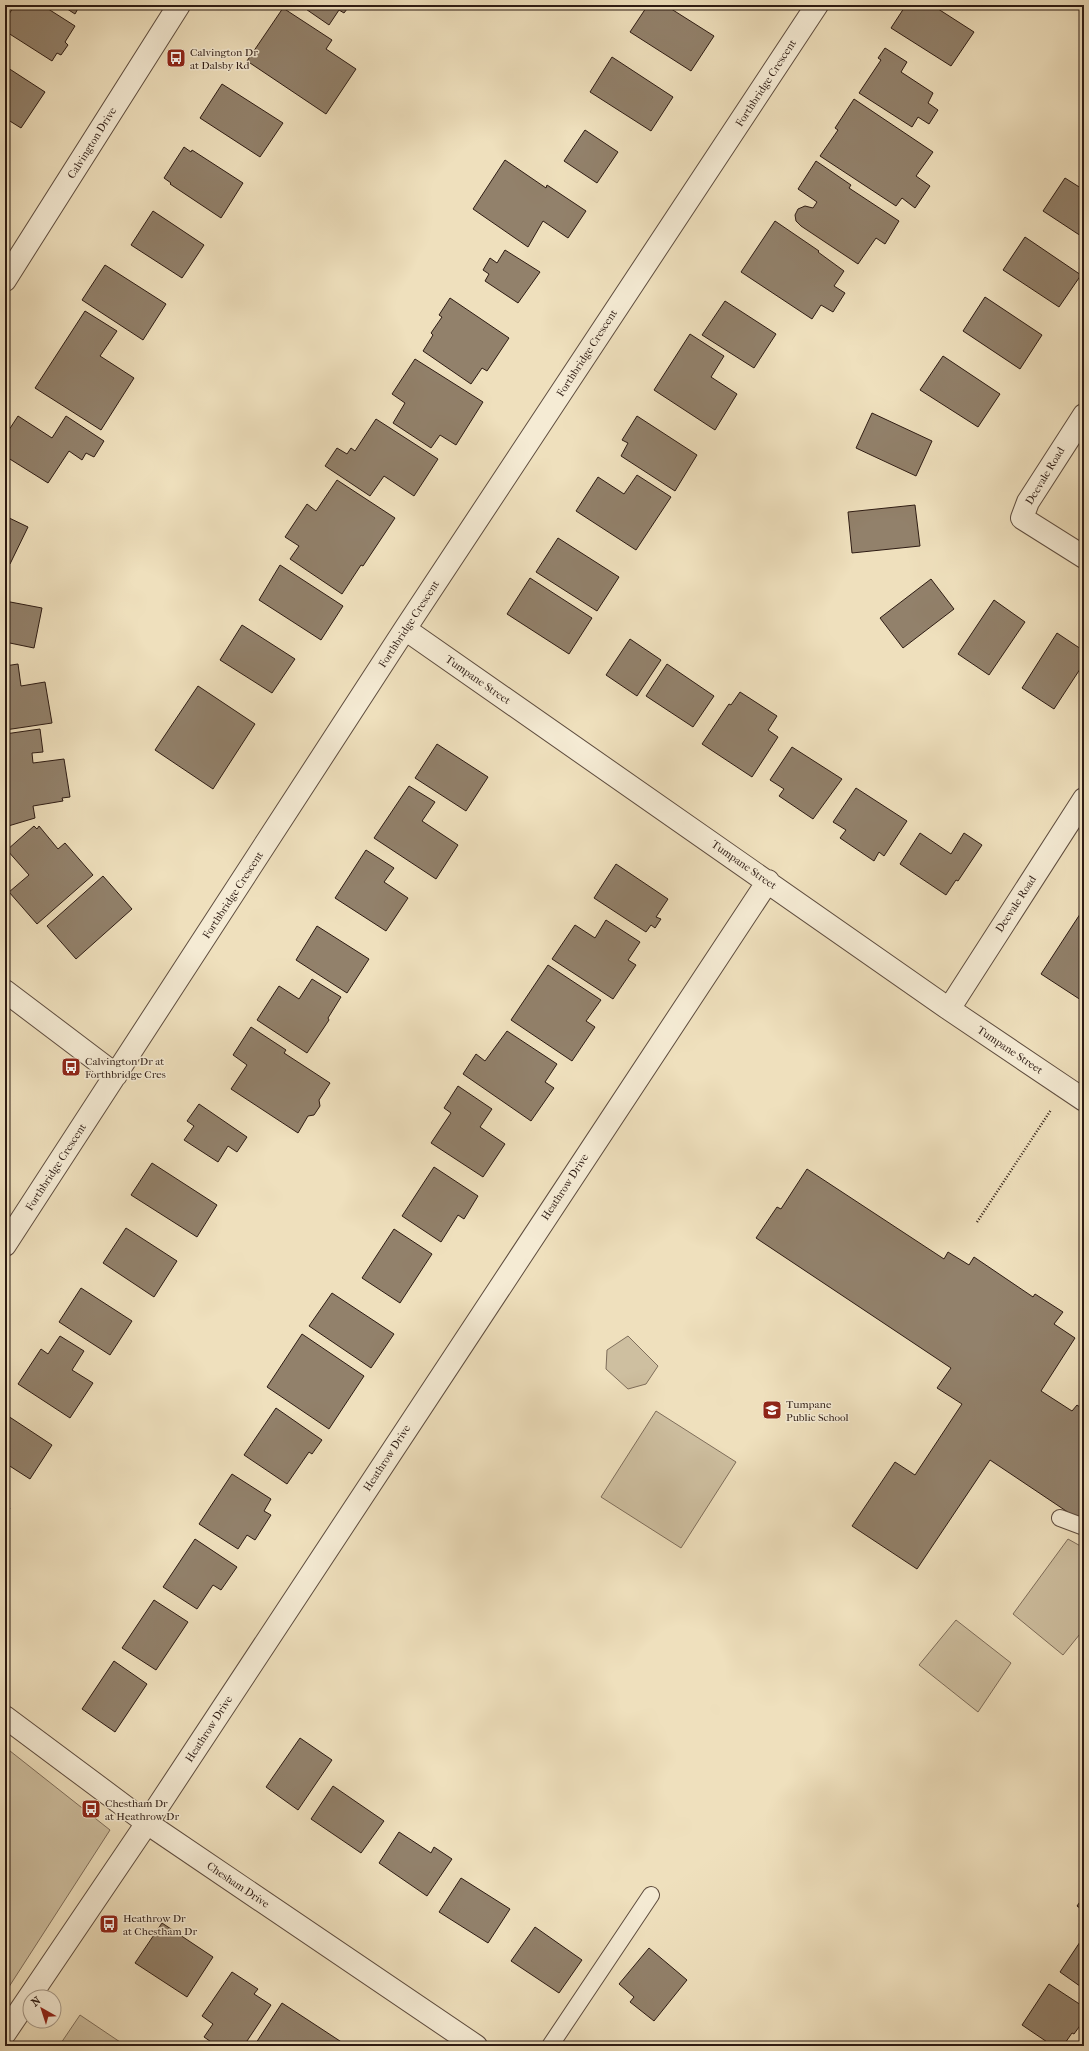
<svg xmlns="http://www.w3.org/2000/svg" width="1089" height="2051" font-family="'IM FELL French Canon',serif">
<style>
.green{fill:#cebfa0;stroke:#7e6d5a}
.building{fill:#92816b;stroke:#2d1b13}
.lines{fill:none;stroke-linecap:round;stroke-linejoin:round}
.lane-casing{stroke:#5e4c3e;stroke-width:18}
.street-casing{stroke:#5e4c3e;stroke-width:24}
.path{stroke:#2d1b13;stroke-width:2.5;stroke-dasharray:1 2;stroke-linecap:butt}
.lane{stroke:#f5ebd4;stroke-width:16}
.street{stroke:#f5ebd4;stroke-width:22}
.labels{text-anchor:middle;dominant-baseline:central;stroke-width:3;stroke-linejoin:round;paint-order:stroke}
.poi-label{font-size:11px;fill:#2d1b13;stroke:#f5ebd4;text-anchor:start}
.street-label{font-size:11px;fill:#2d1b13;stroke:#f5ebd4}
</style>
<rect width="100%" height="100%" fill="#efe0bd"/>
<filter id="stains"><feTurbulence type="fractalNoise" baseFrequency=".005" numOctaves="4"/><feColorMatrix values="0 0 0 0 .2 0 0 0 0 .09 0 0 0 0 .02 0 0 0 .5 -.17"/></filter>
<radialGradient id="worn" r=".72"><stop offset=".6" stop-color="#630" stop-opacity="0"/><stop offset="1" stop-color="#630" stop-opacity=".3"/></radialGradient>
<!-- green -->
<path class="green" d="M628,1336l30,30 -12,18 -18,5 -22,-20 1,-19z
M656,1411l80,51 -55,86 -80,-51z
M1068,1539l16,9v81l-21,26 -50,-41z
M956,1620l55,43 -33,49 -59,-47z
M5,1747l105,83 -105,163z
M80,2015l46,31h-67z"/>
<!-- building -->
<path class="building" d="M15,5h27l33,21 -10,16 3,3 -7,10 -4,-2 -5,8 -47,-30v-11z
M61,5h19l-5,9z
M300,5h50l-6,8 -5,-3 -10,15z
M648,5h17l49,31 -23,35 -61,-39z
M906,5h26l42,27 -23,34 -60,-38z
M283,8l49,32 -6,9 30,20 -30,45 -79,-53z
M885,48l22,14 -6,10 32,21 -5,10 10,7 -9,14 -11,-7 -6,10 -53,-34 22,-33 -3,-2z
M612,57l61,40 -22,34 -61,-39z
M5,66l40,26 -24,36 -16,-10z
M222,84l61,39 -23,34 -60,-39z
M854,99l79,53 -17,24 14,10 -15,22 -13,-10 -6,8 -76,-50 18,-26 -3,-2z
M585,130l33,22 -21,31 -33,-22z
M184,147l7,5 1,-2 51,33 -22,35 -51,-34 1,-1 -7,-5z
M505,160l41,28 1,-3 39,26 -18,27 -25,-17 -15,26 -55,-38z
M816,161l35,24 -2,3 50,33 -14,23 -9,-6 -18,26 -57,-38 -5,-5 -1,-6 3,-6 7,-3 8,2 4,-6 -19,-13z
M1065,178l19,12v48l-41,-27z
M153,211l51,34 -22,33 -51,-33z
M775,221l44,30 -1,1 26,19 -10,15 11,7 -12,19 -12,-7 -9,14 -71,-47z
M1025,237l56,38 -22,32 -56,-37z
M505,250l35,22 -22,31 -33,-22 4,-7 -6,-4 7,-12 7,5z
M105,265l61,39 -23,36 -61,-40z
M985,297l57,38 -22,34 -57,-38z
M450,298l59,40 -22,33 -5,-3 -11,16 -48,-33 10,-16 -2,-2 11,-16 -3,-2z
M725,301l51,33 -22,34 -52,-33z
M85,311l32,20 -17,25 34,22 -33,52 -66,-42z
M690,334l34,22 -13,21 26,17 -22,36 -61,-40z
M943,356l57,38 -22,33 -58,-37z
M415,359l68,43 -27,43 -16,-10 -9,13 -38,-25 12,-20 -13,-9z
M872,413l60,28 -16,35 -60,-28z
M18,416l34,22 14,-22 38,25 -10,16 -8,-4 -4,7 -13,-9 -21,32 -43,-27v-20z
M637,416l60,39 -22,36 -54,-35 7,-13 -6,-3z
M376,419l62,40 -24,37 -30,-20 -14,20 -45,-30 12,-18 10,6 4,-6 4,3z
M637,475l34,22 -35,53 -60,-39 22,-34 26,17z
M337,480l58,38 -32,48 -2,-1 -19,29 -52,-35 9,-13 -14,-9 22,-33 9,7z
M915,505l5,41 -68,7 -4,-41z
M5,516l23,11 -18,37 -5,-3z
M558,538l61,39 -22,34 -61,-39z
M280,565l63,41 -22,34 -62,-40z
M530,578l62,40 -23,36 -62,-40z
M931,579l23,30 -51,39 -23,-30z
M994,600l31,22 -36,53 -31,-21z
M5,601l37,7 -8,40 -29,-6z
M242,625l53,34 -23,34 -52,-33z
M1057,633l27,18v12l-30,46 -32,-21z
M630,639l31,21 -24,36 -31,-21z
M18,664l3,22 24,-4 7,41 -47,7v-64z
M667,664l47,32 -21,31 -47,-31z
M198,686l57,38 -42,65 -58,-39z
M740,692l37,24 -9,14 10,7 -26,40 -50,-33 27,-40 2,1z
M40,729l3,23 -11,1 1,10 31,-4 6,38 -8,1 1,3 -30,5 2,12 -30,9v-93z
M437,744l51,33 -22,34 -51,-33z
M792,747l50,32 -29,40 -34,-23 5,-7 -14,-9z
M409,786l26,16 -13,19 36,24 -22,34 -62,-41z
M856,788l51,33 -23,35 -5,-4 -5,9 -34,-23 6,-8 -13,-8z
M34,826l3,3 2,-3 19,23 7,-6 28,32 -56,49 -28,-32 20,-17 -22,-25z
M920,833l31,21 13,-21 18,12 -24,36 -2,-1 -10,15 -46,-31z
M366,850l28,18 -10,14 24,16 -22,33 -51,-33z
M616,864l52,35 -12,18 5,2 -6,9 -4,-3 -5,7 -52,-34z
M103,876l29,33 -56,50 -29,-33z
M1084,908v94l-43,-28z
M606,920l34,22 -12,18 8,5 -23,34 -61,-40 23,-34 20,13z
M317,926l52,33 -22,34 -51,-33z
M548,965l53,35 -15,21 9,6 -23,34 -61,-41z
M312,979l29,18 -13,21 1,2 -22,33 -50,-33 22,-34 20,13z
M251,1027l35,23 -2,3 46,30 -11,17 1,6 -6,9 -6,1 -10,17 -67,-44 16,-24 -14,-10z
M507,1031l50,33 -12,18 9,6 -23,33 -68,-47 13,-20 9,7z
M458,1086l34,23 -12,18 25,17 -22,33 -52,-34 20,-30 -7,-5z
M199,1104l48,33 -10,15 -9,-6 -10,16 -34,-22 10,-14 -7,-5z
M152,1163l65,42 -20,32 -66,-42z
M434,1167l44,29 -14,23 -6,-4 -17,27 -39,-26z
M807,1169l137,90 4,-7 21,13 5,-8 59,40 2,-3 28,18 -9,12 21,14 -34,53 31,20 5,-6 7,5 -2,8 2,1v104l-94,-63 -73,109 -65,-43 43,-64 20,13 47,-71 -25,-16 14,-20 -195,-130 21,-31 4,2z
M126,1228l51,33 -23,36 -51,-34z
M394,1229l38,25 -32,49 -38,-25z
M81,1288l51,33 -22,34 -51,-33z
M332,1293l62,41 -23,34 -62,-42z
M302,1334l62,42 -35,53 -62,-42z
M60,1336l24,15 -12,19 21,13 -23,35 -52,-34 23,-35 7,5z
M276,1408l46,32 -10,14 -3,-2 -22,32 -43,-29z
M5,1414l47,31 -22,34 -25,-16z
M232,1474l39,25 -7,12 7,4 -16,25 -8,-5 -9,14 -39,-25z
M5,1504l5,4 -5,8z
M195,1539l42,28 -16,23 -8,-5 -16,24 -34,-22z
M154,1600l34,22 -32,48 -34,-22z
M114,1661l33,23 -32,48 -33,-23z
M300,1738l32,22 -34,50 -32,-23z
M333,1786l51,35 -23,32 -50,-34z
M399,1832l32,21 3,-6 18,12 -25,37 -48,-33z
M461,1878l49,31 -22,34 -49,-31z
M1084,1896v15l-7,-5z
M162,1923l51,34 -26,40 -52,-34z
M535,1927l47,33 -23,33 -48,-32z
M1084,1936v53l-24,-17z
M649,1948l38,32 -33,41 -24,-19 4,-5 -15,-13z
M232,1972l26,17 -4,5 17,11 -26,39 -3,-2 -3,4h-22l-13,-9 9,-13 -11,-8z
M1049,1984l35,23v13l-10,14 -2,-1 -9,13h-10l-31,-21z
M282,2003l61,40 -2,3h-87z"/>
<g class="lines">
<defs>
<path id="lane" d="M1060,1518l24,9
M550,2046l101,-151"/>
<path id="street" d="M5,280l174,-275
M1084,415l-56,87 -6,16 62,39
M405,629l544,380 135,91
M5,991l111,84
M949,1009l135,-210
M5,1245l400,-616 412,-624
M5,1717l142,106 329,223
M5,2033l142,-210 621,-942"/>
</defs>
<!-- lane casing -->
<use href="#lane" class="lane-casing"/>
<!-- street casing -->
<use href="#street" class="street-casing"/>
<!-- path -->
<path class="path" d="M977,1222l74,-112
M1082,1323l2,1"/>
<!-- lane -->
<use href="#lane" class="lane"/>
<!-- street -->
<use href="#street" class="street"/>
</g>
<!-- icons -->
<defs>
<symbol id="bus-square" viewBox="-11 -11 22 22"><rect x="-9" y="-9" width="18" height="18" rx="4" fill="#8f2418" stroke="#f5ebd4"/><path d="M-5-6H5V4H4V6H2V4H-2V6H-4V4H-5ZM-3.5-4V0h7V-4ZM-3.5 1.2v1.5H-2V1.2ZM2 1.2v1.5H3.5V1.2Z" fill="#fff"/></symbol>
<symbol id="school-square" viewBox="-11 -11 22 22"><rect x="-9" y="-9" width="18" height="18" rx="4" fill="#8f2418" stroke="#f5ebd4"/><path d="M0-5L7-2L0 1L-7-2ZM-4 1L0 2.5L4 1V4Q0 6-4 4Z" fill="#fff"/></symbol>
</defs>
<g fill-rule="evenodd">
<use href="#bus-square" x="165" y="47" width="22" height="22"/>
<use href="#bus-square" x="60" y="1056" width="22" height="22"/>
<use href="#school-square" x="761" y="1399" width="22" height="22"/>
<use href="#bus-square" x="80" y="1798" width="22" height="22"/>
<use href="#bus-square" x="98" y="1913" width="22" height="22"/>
</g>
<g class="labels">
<!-- poi labels -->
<g class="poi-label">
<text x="190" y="52">Calvington Dr<tspan x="190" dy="13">at Dalsby Rd</tspan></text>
<text x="85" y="1061">Calvington Dr at<tspan x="85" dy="13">Forthbridge Cres</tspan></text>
<text x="786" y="1404">Tumpane<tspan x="786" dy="13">Public School</tspan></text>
<text x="105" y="1803">Chestham Dr<tspan x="105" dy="13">at Heathrow Dr</tspan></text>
<text x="123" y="1918">Heathrow Dr<tspan x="123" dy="13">at Chestham Dr</tspan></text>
</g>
<!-- street labels -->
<g class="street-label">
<text transform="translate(766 83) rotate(-57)">Forthbridge Crescent</text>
<text transform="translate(92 143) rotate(-58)">Calvington Drive</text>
<text transform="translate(587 353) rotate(-57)">Forthbridge Crescent</text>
<text transform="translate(1045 476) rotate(-59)">Deevale Road</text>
<text transform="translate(409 624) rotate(-57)">Forthbridge Crescent</text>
<text transform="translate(478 680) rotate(35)">Tumpane Street</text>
<text transform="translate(744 865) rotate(35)">Tumpane Street</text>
<text transform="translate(233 895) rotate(-57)">Forthbridge Crescent</text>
<text transform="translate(1016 904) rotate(-57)">Deevale Road</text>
<text transform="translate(1010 1050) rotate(34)">Tumpane Street</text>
<text transform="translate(56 1167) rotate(-57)">Forthbridge Crescent</text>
<text transform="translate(565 1187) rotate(-57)">Heathrow Drive</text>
<text transform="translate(387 1458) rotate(-57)">Heathrow Drive</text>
<text transform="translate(209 1729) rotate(-57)">Heathrow Drive</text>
<text transform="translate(238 1885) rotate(34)">Chesham Drive</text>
</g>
</g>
<!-- margin -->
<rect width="1089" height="2051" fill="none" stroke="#efe0bd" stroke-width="20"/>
<rect x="6" y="6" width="1077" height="2039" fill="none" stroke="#2d1b13" stroke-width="2"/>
<rect x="10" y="10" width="1069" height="2031" fill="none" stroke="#2d1b13"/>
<!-- north arrow -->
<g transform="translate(42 2009) rotate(321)"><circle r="19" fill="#f5ebd4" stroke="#a59887"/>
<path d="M0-3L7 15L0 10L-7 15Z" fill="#8f2418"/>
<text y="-6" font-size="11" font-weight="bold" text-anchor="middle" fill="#2d1b13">N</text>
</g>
<rect width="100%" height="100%" filter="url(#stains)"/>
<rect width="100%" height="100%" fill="url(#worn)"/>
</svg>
